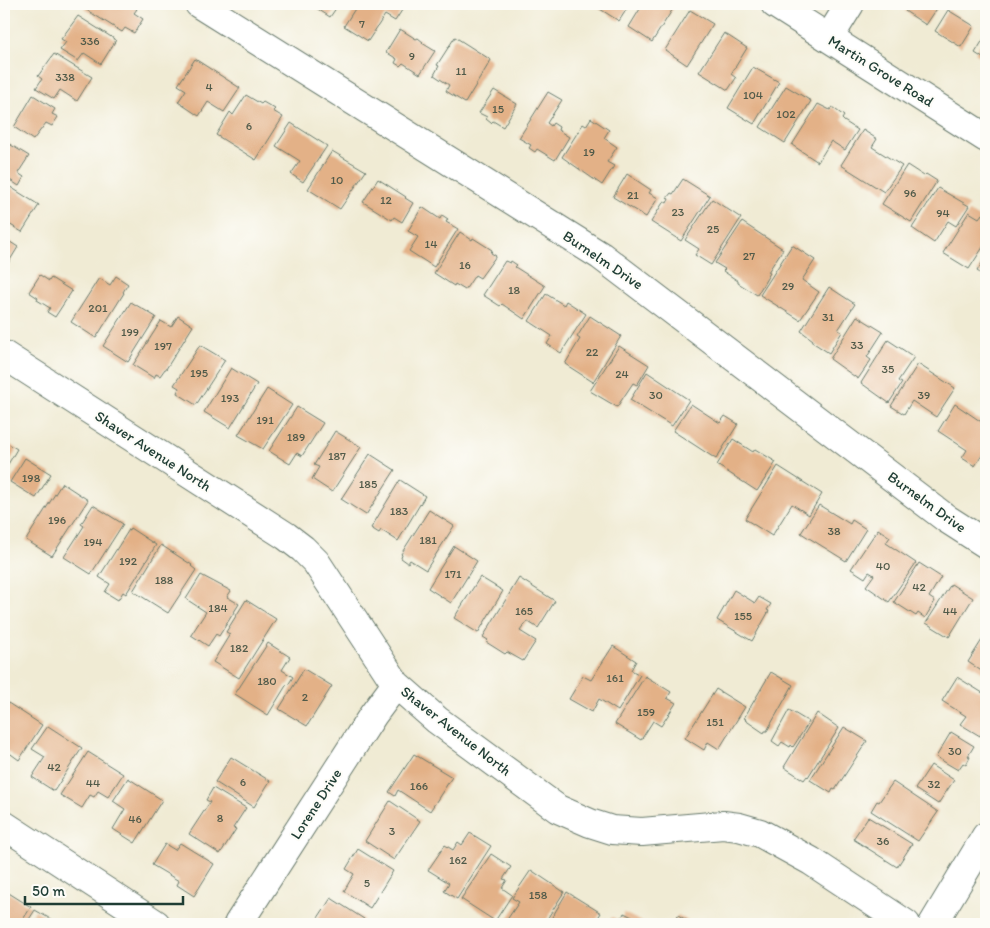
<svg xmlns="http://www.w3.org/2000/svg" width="990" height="928" font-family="Itim,sans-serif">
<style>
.building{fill:#e3b187}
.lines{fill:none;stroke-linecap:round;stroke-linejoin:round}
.minor-casing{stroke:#687a6c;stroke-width:30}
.minor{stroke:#fff;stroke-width:28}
.labels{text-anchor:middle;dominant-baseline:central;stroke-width:4;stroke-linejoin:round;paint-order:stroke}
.number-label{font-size:12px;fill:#505a49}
.street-label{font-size:15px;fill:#1f3d34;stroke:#fdfcf7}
</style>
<rect width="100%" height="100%" fill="#fdfcf7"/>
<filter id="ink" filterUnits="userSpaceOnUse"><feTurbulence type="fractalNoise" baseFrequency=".02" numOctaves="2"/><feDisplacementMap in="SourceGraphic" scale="10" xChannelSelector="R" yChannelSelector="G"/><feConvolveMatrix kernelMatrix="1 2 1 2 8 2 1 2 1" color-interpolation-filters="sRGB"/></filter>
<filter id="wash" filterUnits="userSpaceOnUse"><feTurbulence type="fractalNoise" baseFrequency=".0096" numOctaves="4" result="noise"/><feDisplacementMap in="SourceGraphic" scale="20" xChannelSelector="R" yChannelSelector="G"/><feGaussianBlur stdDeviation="1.12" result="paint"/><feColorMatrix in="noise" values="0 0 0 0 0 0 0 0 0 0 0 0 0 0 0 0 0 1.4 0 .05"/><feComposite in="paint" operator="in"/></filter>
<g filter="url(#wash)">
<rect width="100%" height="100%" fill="#f0ebd4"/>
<g id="blocks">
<!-- building -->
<path class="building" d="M88,4h41l8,5 -3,4 9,6 -9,14 -9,-5 -3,4 -37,-23z
M310,4h29l-9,13z
M358,4h27l4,2 1,-2h16l-11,17 -10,-6 -17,26 -24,-15z
M592,4h38l-11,17z
M643,4h33l-24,38 -23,-15z
M910,4h30l-14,21 -21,-14z
M690,10l23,14 -26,41 -22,-15z
M948,10l26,16 -13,21 -26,-16z
M78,16l38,24 -15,24 -17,-11 -6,8 -18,-11 6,-8 -5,-3z
M400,29l16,10 2,-1 5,4 -1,1 13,8 -15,23 -17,-11 -3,3 -5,-3 2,-4 -11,-7z
M724,33l23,15 -16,26 5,4 -8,12 -29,-18z
M986,35v25l-11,-7z
M455,37l36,23 -26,43 -19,-12 3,-6 -15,-10 5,-9 -2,-1z
M54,54l38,23 -15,24 -17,-11 -6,9 -18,-11 6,-9 -4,-3z
M195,59l45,29 -16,24 -16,-10 -9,14 -21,-14 8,-12 -8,-5z
M753,67l26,15 -25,42 -26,-16z
M786,86l25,15 -26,42 -25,-16z
M494,90l23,14 -14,23 -10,-6 -2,2 -5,-4 1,-2 -8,-4z
M548,92l14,8 -15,23 4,3 2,-3 6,4 -1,3 11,7 -14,23 -18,-11 -2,3 -6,-4 2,-3 -12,-7z
M33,95l22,14 -3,5 6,3 -6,9 -6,-3 -13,17 -19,-13z
M246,95l15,9 2,-2 12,7 -2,2 10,6 -27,43 -40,-25 14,-23 3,3z
M818,104l12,6 2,-3 12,9 -2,3 2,2 14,9 -13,20 -14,-9 -13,21 -26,-17z
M591,118l18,12 -5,8 13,9 -10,15 7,4 -12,19 -40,-28 21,-33 3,2z
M291,123l36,23 -24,36 -12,-8 9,-13 -24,-15z
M863,130l14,9 -5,8 30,19 -18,26 -43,-27z
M6,142l23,14 -11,17 6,4 -5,9 -15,-10v-30z
M332,151l34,20 -26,38 -32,-20z
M907,165l17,11 2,-2 11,7 -26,41 -29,-18z
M627,174l24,16 -2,3 9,5 -12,19 -33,-20z
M378,179l28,18 -1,1 8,5 -11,19 -8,-5 -2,3 -29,-18z
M683,179l27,17 -29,45 -30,-19 13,-21 3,2 2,-4 -2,-1 4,-5 2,1z
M4,183l35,22 -17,27 -18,-11z
M938,188l31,18 -13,20 -8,-5 -14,22 -22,-15z
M712,199l29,19 -30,47 -16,-10 4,-6 -14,-9z
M422,207l18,12 2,-4 6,4 -2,3 12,7 -24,38 -25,-16 9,-14 -10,-6z
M969,212l10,6 3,-4 4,3v28l-1,-1 -16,25 -26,-16z
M742,222l41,27 -15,23 2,1 -13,22 -19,-12v-2l-15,-10 2,-2 -10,-6z
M460,232l12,8 1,-2 19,12 -1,3 5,3 -16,22 -5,-3 -10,15 -10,-6 -1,2 -20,-13z
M4,238l14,9 -14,23z
M792,245l23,15 -13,20 17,12 -19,28 -40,-25z
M986,257v20l-9,-6z
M505,261l5,2 1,-2 6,4 -2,2 30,19 -21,33 -22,-15 -2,2 -17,-11z
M40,275l9,6 2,-3 21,13 -17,26 -8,-5 3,-4 -13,-8 1,-2 -9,-6z
M116,276l12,8 -5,8 1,1 -28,45 -25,-16 28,-44 11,7z
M829,287l26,17 -17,26 4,2 -13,21 -17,-11 1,-2 -12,-9z
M546,294l18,11 2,-4 20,13 -25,39 -14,-9 5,-8 -23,-15z
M131,302l25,15 -28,45 -25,-16z
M178,316l15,10 -27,43h-1l-5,7 -4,-2 -2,4 -21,-13 28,-44 10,6z
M590,316l31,20 -28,46 -28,-18 15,-25 -3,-2z
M857,316l26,16 -16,25 4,3 -13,19 -28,-20z
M888,340l26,17 -16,24 4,2 -13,20 -28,-20z
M200,345l25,15 -29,45 -19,-12 2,-5 -5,-3z
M619,346l30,19 -12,20 -4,-2 -16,24 -27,-16z
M918,364l37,24 -19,29 -24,-16 -8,13 -13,-8z
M231,368l26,16 -27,44 -26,-16z
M647,372l42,28 -17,26 -42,-26z
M267,389l25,16 -29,44 -25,-14z
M691,404l29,19 5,-7 13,8 -22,35 -43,-28z
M955,404l31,21v24l-11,17 -13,-8 5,-8 -29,-19z
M297,407l26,16 -21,33 -5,-3 -7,11 -21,-13z
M335,431l26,16 -29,45 -20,-13 7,-12 -5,-2z
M733,439l20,13 2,-3 21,13 -19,29 -40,-26z
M4,441l13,8 -13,22z
M370,454l25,16 -29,45 -25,-16z
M25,458l26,16 -15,24 -26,-16z
M778,466l44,28 -13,21 -17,-11 -20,32 -27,-17z
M400,480l25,16 -27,45 -17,-11 -2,3 -8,-5z
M62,483l26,17 -36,56 -26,-16z
M93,505l30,19 -32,50 -27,-17 20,-31 -3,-2z
M819,505l31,19 2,-4 14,9 -20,32 -45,-28z
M429,510l25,16 -28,44 -16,-10 -2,3 -7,-5 1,-3 -1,-1z
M130,528l26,17 -30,49 -3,-2 -5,8 -13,-8 5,-8 -11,-7z
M878,529l12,8 -4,6 30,20 -27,39 -23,-16 8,-11 -5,-3 -4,6 -14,-9z
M161,545l31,20 -1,1 5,4 -28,43 -35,-22z
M454,546l23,15 -26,42 -23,-15z
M919,563l22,14 -12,20 6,4 -10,17 -7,-5 -2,3 -22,-14z
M201,575l30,16 -4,6 12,7 -20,32 -3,-2 -8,12 -17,-11 15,-23 -20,-13z
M480,577l23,14 -25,42 -24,-15z
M519,578l36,23 -17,27 -11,-7 -7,10 16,10 -13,20 -16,-9 -2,2 -19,-12 2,-2 -5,-3z
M951,584l22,14 -24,39 -23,-14z
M734,590l21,13 4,-6 12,7 -4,6 2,1 -17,30 -35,-21z
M246,600l30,19 -37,59 -26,-16 17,-28 -4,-2z
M982,640l4,3v31l-18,-12z
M268,643l22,14 -8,13 11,7 -5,8 -1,-1 -19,31 -33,-21z
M613,646l23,15 -5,9 9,5 -22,36 -19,-12 -7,13 -23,-13 14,-23 8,4z
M304,669l28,17 -25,40 -28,-17z
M771,672l22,13 -26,46h-2l-1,2 -19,-13 1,-1 -2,-1z
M645,676l26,16 -4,6 9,5 -15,23 -8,-5 -12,19 -26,-16z
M957,677l29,18v25l-3,5 2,2 -5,9 -20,-12 6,-8 -24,-15z
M716,689l29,18 -26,42 -11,-7 -4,8 -19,-12z
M5,701l37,24 -23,35 -15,-11v-45z
M789,710l20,12 -16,25 -2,-2 -1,2 -8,-5 -3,4 -7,-5z
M817,713l22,15 -31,49 -1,-1 -3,4 -20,-13z
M48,726l34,22 -28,43 -22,-14 13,-20 -13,-8z
M844,727l23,14 -32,49 -2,-1 -2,4 -21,-13z
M951,732l23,14 -6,10 2,1 -4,8 -3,-2 -5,7 -22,-13z
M88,752l35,22 -15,23 -10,-6 -4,6 -4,-2 -8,13 -22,-13z
M414,754l38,23 -22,34 -32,-21 -3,6 -6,-4z
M231,757l39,24 -16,26 -39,-25z
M931,765l23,15 -16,24 -23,-15z
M128,778l34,22 -27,43 -22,-14 12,-20 -12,-8z
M893,782l45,30 -20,29 -47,-30 6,-10 2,1z
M213,788l33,20 -13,20 3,1 -16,25 -31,-20 21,-32 -4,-2z
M390,801l30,20 -26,39 -29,-19z
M868,817l44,27 -15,23 -44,-28z
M470,833l21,13 -34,53 -13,-8 5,-8 -21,-13 17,-25 8,5 5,-8 4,3z
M180,843l34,21 -20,32 -17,-11 2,-4 -27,-16 13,-21 10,6z
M358,849l35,22 -23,37 -26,-17 10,-17 -8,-5z
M491,854l20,13 -8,12 4,1 -5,8 10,7 -17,26 -34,-22z
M531,870l33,22 -20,32h-40l15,-22 -7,-4z
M4,890l27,17 -11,17h-16z
M567,892l34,21 -7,11h-40l1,-2 -4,-3z
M331,898l33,21 -3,5h-47z
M35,910l24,14h-33z
M624,913l22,11h-37l3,-7 8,4z
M678,915l15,9h-21z"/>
</g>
</g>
<g filter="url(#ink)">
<use href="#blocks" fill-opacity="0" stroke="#687a6c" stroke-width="1"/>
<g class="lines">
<defs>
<path id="minor" d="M199,4l402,252 346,263 39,25
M775,4l211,134
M829,38l21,-34
M4,355l282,181 17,13 13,13 80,122 41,36 121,89 32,14 22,7 30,2 81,-7 16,2 21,6 51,28 95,63
M4,825l152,99
M238,924l135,-209 23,-31
M933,924l53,-88"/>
</defs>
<!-- minor casing -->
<use href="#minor" class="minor-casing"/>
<!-- minor -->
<use href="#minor" class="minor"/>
</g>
</g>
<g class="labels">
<!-- number labels -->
<g class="number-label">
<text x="362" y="24">7</text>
<text x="90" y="41">336</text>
<text x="412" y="56">9</text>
<text x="461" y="71">11</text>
<text x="65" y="77">338</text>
<text x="209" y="87">4</text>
<text x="753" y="95">104</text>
<text x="498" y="109">15</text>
<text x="786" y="114">102</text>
<text x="249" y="126">6</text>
<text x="589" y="152">19</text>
<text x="337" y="180">10</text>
<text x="910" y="193">96</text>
<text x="633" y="195">21</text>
<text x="386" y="200">12</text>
<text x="678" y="212">23</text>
<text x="943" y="213">94</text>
<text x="713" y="229">25</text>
<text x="431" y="244">14</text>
<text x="749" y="256">27</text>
<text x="465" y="265">16</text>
<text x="788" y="286">29</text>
<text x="514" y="290">18</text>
<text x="98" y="308">201</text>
<text x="828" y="317">31</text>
<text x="130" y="332">199</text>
<text x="857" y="345">33</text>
<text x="163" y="346">197</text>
<text x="592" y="352">22</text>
<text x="888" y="369">35</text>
<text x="199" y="373">195</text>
<text x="622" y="374">24</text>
<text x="656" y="395">30</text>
<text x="924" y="395">39</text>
<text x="230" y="398">193</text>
<text x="265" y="420">191</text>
<text x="296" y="437">189</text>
<text x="337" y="456">187</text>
<text x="31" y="478">198</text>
<text x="368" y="484">185</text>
<text x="399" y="511">183</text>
<text x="57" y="520">196</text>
<text x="834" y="531">38</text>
<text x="428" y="540">181</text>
<text x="93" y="542">194</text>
<text x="128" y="561">192</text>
<text x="883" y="566">40</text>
<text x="453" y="574">171</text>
<text x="164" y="580">188</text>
<text x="919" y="587">42</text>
<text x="218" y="608">184</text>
<text x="524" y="611">165</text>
<text x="950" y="611">44</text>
<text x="743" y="616">155</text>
<text x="239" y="648">182</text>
<text x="615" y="678">161</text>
<text x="267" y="681">180</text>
<text x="305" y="697">2</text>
<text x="646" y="712">159</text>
<text x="715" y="722">151</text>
<text x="955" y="751">30</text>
<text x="54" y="767">42</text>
<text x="243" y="782">6</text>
<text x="93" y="783">44</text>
<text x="934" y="784">32</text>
<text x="419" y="786">166</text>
<text x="220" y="818">8</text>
<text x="135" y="819">46</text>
<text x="392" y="831">3</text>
<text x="883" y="841">36</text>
<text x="458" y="860">162</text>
<text x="367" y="883">5</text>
<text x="538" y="895">158</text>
</g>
<!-- street labels -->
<g class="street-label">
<text transform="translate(881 71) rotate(32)">Martin Grove Road</text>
<text transform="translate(603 260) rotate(34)">Burnelm Drive</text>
<text transform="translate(153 451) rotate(33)">Shaver Avenue North</text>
<text transform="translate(927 502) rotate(36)">Burnelm Drive</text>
<text transform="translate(456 731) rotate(38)">Shaver Avenue North</text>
<text transform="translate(316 804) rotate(-57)">Lorene Drive</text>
</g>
</g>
<!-- margin -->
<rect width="990" height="928" fill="none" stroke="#fdfcf7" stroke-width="20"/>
<!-- scale -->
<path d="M25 896v8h158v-8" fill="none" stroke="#1f3d34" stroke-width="2.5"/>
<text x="32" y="896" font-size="15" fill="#1f3d34" stroke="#fdfcf7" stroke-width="4" paint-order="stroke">50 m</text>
</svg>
